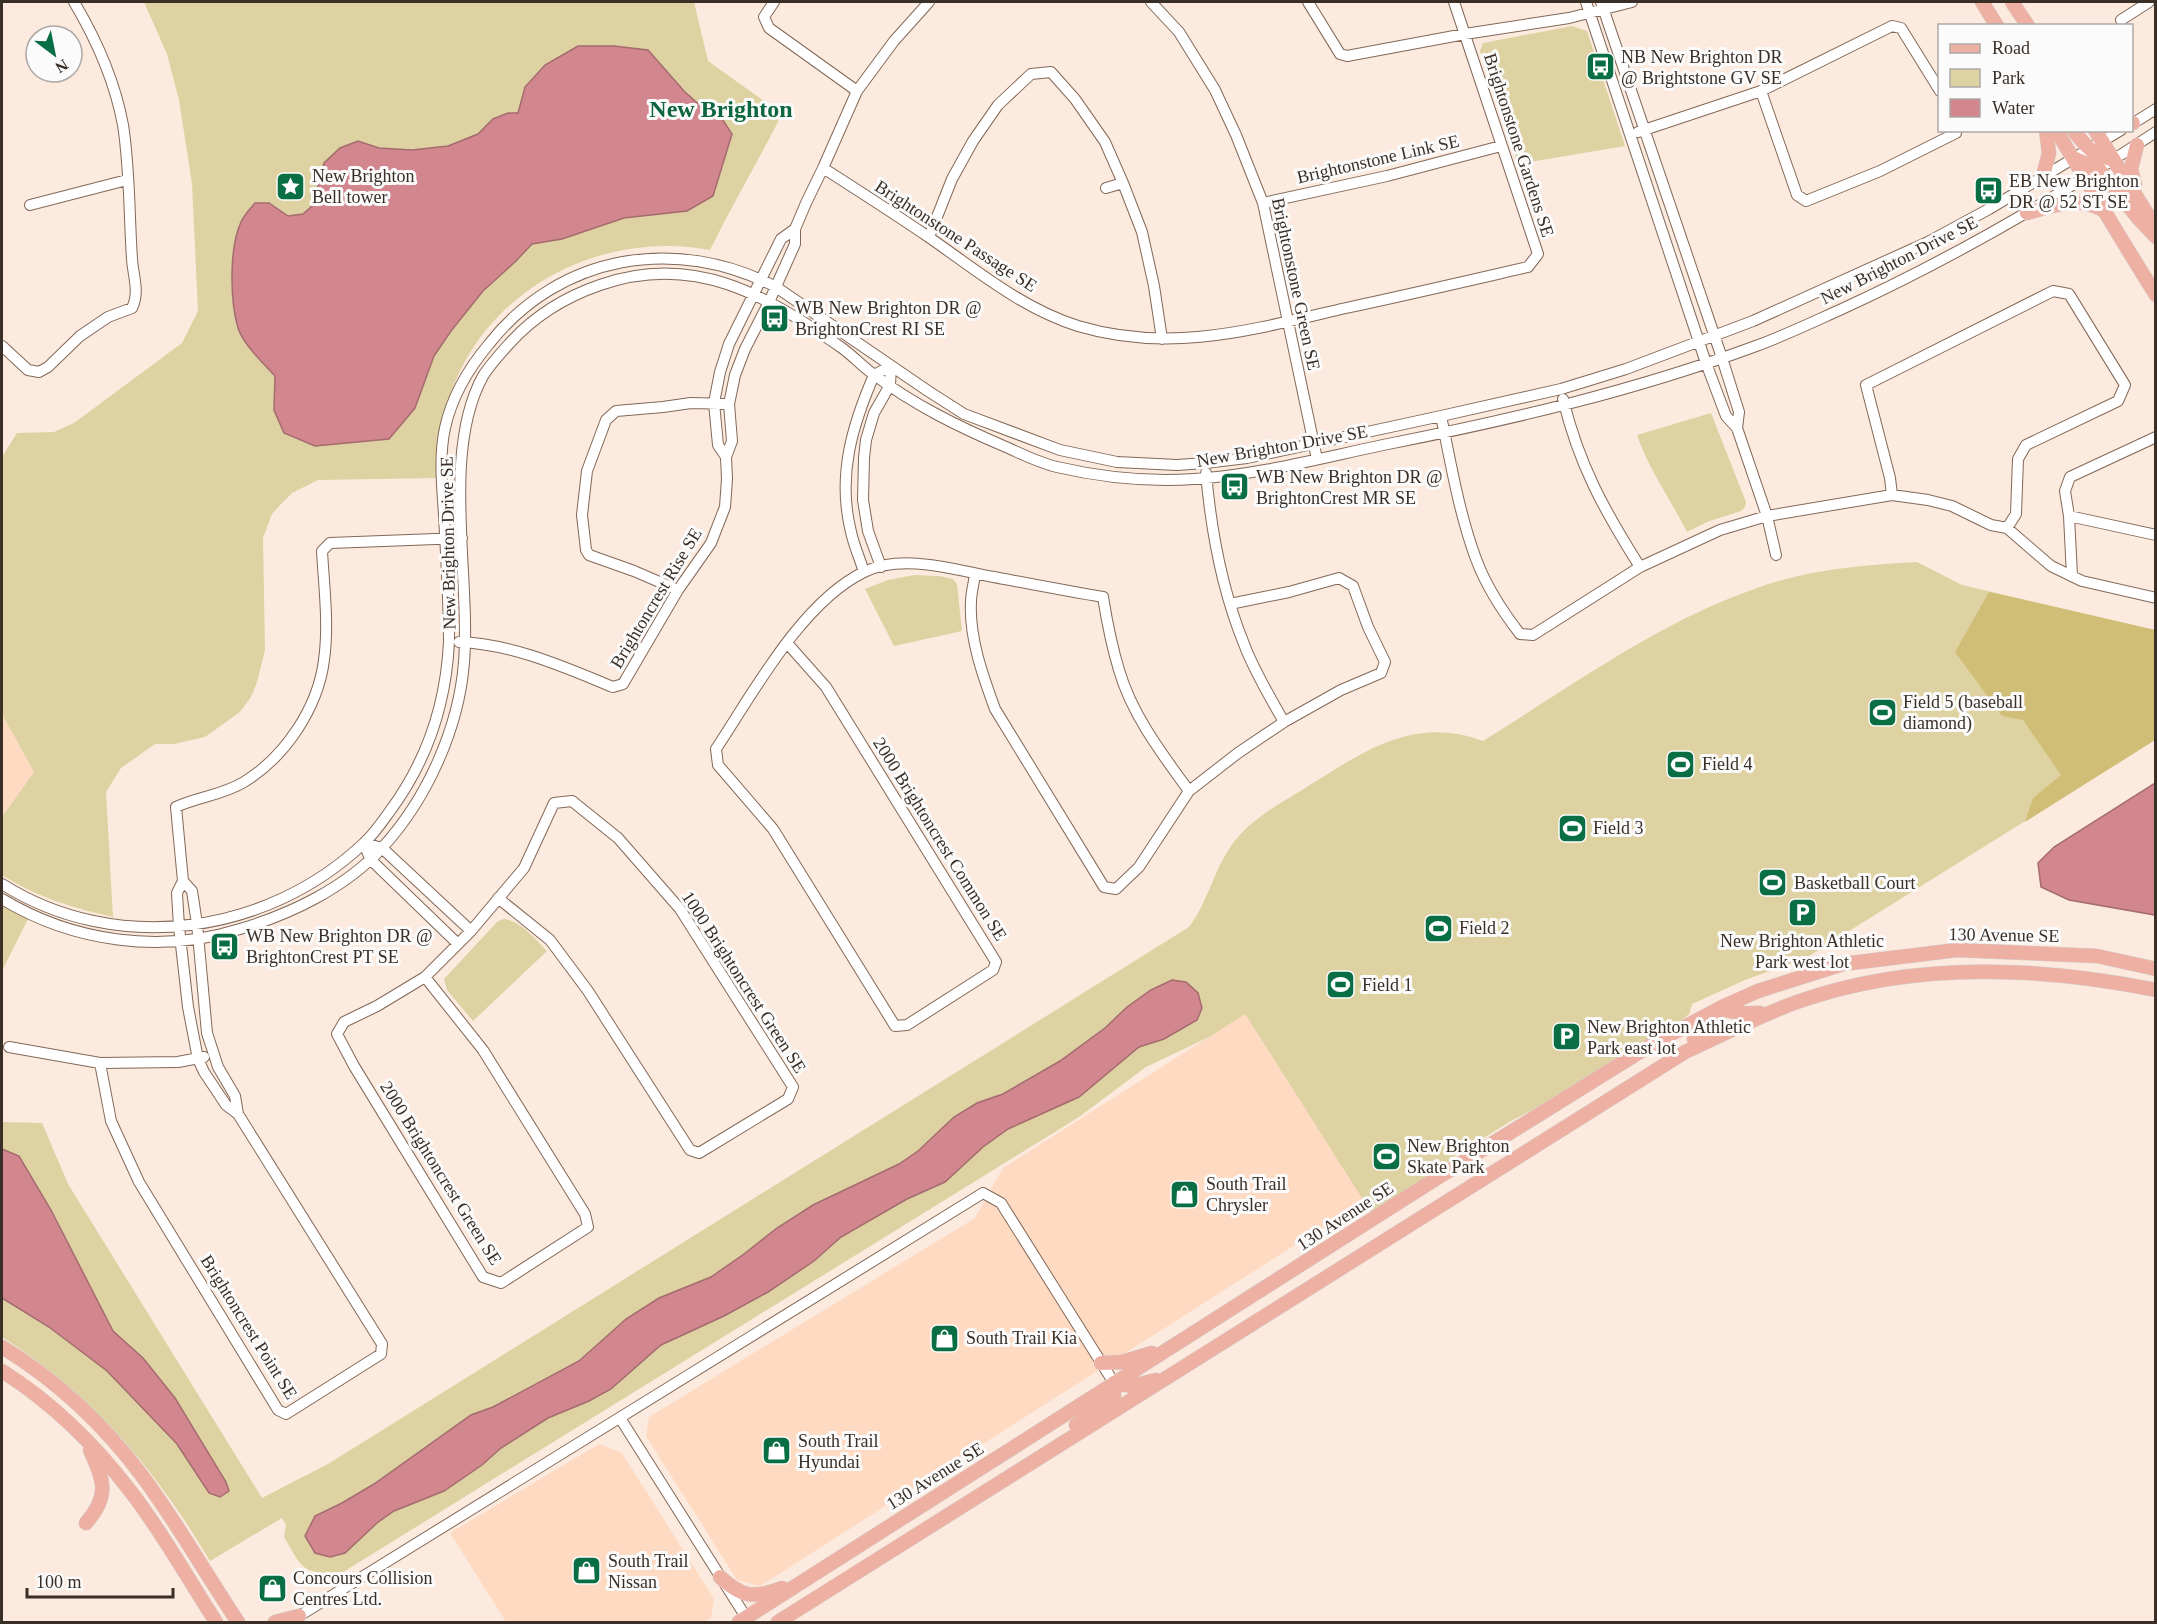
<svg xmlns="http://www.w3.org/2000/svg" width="2157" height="1624" font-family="'Times New Roman',serif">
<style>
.built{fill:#ffdac2}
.green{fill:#ded2a2}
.forest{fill:#d0be77}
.water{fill:#d2868e;stroke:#a46c6f;stroke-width:1.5}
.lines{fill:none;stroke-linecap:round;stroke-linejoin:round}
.minor-casing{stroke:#836857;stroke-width:12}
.major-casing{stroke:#d4d1cf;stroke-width:15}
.minor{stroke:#fff;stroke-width:10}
.major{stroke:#edb0a3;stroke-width:14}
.labels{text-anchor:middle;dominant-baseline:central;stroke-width:6;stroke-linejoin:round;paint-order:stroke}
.poi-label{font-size:18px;fill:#3a2f27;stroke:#fbfbfb;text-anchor:start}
.street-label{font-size:18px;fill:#3a2f27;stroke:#fbfbfb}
.district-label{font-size:24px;font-weight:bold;fill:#0e663f;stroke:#fbfbfb}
</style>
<rect width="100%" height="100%" fill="#fceade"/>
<!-- built -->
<path class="built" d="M2,714l32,58 -32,45z
M1245,1014l119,187 -604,385 -23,-6 -91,-144 3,-19 326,-199 28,-50z
M599,1444l23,9 92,146 -3,19 -7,4h-198l-56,-89z"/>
<!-- green -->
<path class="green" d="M144,2h550l14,59 74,53c-23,46 -49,89 -72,136 -98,-19 -206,29 -250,121 -17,34 -21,71 -22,107l-120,2 -26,13 -10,10 -10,11 -9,24 2,112 -8,32 -6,15 -11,15 -35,25 -31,7h-19l-34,24 -15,24 7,125c-40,-9 -77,-20 -111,-42v-58l32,-45 -32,-58v-257l15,-24 37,-1 20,-9 108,-80 16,-32 -6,-127 -13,-84 -12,-46z
M1572,26l15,5 38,115 -107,18 -38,-113 3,-8z
M1711,413l35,89 -1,5 -4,4 -34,11 -20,10c-16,-32 -38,-62 -50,-97z
M1917,562l45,23 193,45v110l-349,218 -61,22 -53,24 -3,10 -9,8 -123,75 -46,24 -56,35 -14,13 -69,45 -127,-200 -34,22 -65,31 -67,50 -739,457c-38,-1 -37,-4 -56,-37l2,-12 -4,-7 -72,43c-56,-94 -116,-165 -208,-224v-215l40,1 26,61 194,314 66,-34 861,-537c19,-25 24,-55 42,-81 18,-26 45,-40 71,-56 58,-36 110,-76 181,-49 90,-56 177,-120 277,-154 50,-18 105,-22 157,-25z
M914,575l25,1 14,3 4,5 5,47 -68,15 -29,-57 23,-9z
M2,904l26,15 -26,52z
M504,919c17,2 32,21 43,32l-74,70 -26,-31 -3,-11 54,-58z"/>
<!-- forest -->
<path class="forest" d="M1989,592l166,38v110l-130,82 8,-24 28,-23 -38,-55 -21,-4 -47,-64z"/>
<!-- water -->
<path class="water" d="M578,46h36l34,4 36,41 20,18 17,8 11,17 -19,62 -26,15 -63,7 -62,21 -30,5 -17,18 -32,29 -32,40 -17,25 -19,52 -26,31 -74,7 -31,-13 -10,-23 1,-34c-11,-12 -32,-32 -37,-48 -8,-27 -9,-80 3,-106 3,-7 9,-13 14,-19h14l19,13 15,-2 10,-9 11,-42 16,-15 18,-7 21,7 33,2 36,-4 30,-12 15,-15 15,-6h10l7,-26 20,-22z
M2155,783v132l-86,-15 -28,-13 -3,-24 16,-16z
M1172,980l14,2 12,11 4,15 -5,12 -33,19 -25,8 -60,50 -71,32 -25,18 -38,35 -38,17 -66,38 -27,24 -46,31 -44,24 -63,29 -50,44 -22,12 -41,17 -47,30 -19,17 -38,26 -50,20 -17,12 -32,30 -15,4 -15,-4 -10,-17 10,-20 27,-13 32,-19 97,-69 22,-8 86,-46 47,-42 33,-21 52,-21 33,-23 33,-26 36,-23 86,-41 19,-13 36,-34 23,-14 26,-9 57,-33 45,-33 22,-21 24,-17z
M2,1149l17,7 32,54 62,121 30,27 32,40 51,84 3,9 -9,6 -11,-4 -32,-49 -70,-73 -58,-44 -47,-29z"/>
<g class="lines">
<defs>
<path id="minor" d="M774,2l-10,15 5,11 88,63
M1151,2l28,30 36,58 21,45 27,68 54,256
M1308,2l32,52 7,2 118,-22 104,-16 63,-16
M1586,2l120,361 20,53 11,12
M1601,2l121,356 17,54 -2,16 30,88 9,39
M2121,20l28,-18
M1761,91l36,104 9,6 74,-30 76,-38v-3
M2132,124l24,-15
M1638,132l123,-41 131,-65 9,2 39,63
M823,168c36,23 72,46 107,70 46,32 93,71 148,88 93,28 177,3 268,-18 61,-13 121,-27 182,-41l10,-13 -84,-252
M1106,188l17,-5
M1263,203l124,-27 114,-30
M30,205l97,-25
M929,237l23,-58 21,-38 25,-36 33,-31 20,-2 24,27 30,43 18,41 19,49 12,54 8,53
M2,346l26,24 11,2 9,-5 32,-31 28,-19 24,-9c8,-16 1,-32 0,-49 -3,-44 -2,-90 -9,-134 -8,-43 -27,-86 -49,-123
M1563,399c16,66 41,111 77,168
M1441,416c10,48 18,97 35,143 10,27 27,53 44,75l13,1 107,-68 80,-37 47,-14 125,-21 36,5 24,6 39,19 16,3 9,-14 2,-55 8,-14 92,-44 7,-16 -56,-91 -16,-3 -187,94 24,93 2,17
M726,457l-8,-12 -4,-42 6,-31 9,-28 52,-105 14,-10
M1206,473c5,57 16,117 38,171 10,27 26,53 40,78l57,-32 40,-17 4,-11 -17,-35 -15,-41 -14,-8 -50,14 -59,12
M2069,516l87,19
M2007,528l44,38 31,15 74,17
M881,567l-13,-36 -5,-31 1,-42 2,-18 8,-27 16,-28 1,-19
M864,572c-4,-13 -10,-26 -13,-40 -14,-56 1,-106 23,-157l17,-9
M975,574c-1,9 -4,19 -4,28 -2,36 12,74 24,107l109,178 12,2 23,-22 50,-76 49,-38 46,-31
M2072,576l-3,-60 -4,-25 5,-14 86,-40
M678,590l-44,-19 -45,-16 -3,-5 -4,-35 5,-44 19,-51 10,-9 47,-4 28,-4 38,1
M459,642c54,2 105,25 154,45l10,-3 55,-94 33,-47 14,-36 2,-28 -1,-22 6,-16 -3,-37 6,-29 10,-26 24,-47 26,-58v-15l11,-26 17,-35 34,-77 37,-50 35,-39
M787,643l39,44 170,275 -3,8 -86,55 -12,1 -122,-197 -55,-64 -2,-16c37,-56 86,-147 148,-177 39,-19 91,-2 130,5 37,7 73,14 109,20 4,25 9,50 16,73 13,45 43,84 70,121
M364,843l18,5 89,83
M364,843l6,16 88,85
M183,881l9,10 5,33 10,109 11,34 17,29 3,18
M2,884c114,72 265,51 362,-41 10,-9 18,-21 26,-32 37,-50 56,-107 59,-169 0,-43 -3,-85 -5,-128 -2,-28 -5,-59 1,-86 7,-32 23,-59 44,-84 71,-90 187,-109 287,-57l152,104 36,23 96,36 57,12 60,3 28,-2 42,-5 194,-42 120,-27 65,-20 127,-48 175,-79 61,-33 132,-79
M2,899c71,43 159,55 238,30 51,-15 105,-41 142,-81 45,-49 77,-120 82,-186 7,-85 -23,-210 19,-286 7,-11 17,-22 26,-32 25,-28 56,-47 91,-59 94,-33 166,10 242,63 11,8 20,18 31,26 41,31 86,53 133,73 16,7 33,16 51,20 43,10 92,15 137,12 64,-4 127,-21 189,-34 127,-25 251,-54 373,-99 30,-11 59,-25 88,-38 109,-50 212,-110 312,-176
M425,977l58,73 102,164 3,13 -87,56 -18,-6 -129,-211 -17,-32 7,-12 33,-16 48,-29 46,-46 53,-63 30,-65 18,-2 46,37 62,71 113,178 -5,12 -89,54 -9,-3 -102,-159 -38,-51 -52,-42
M9,1047l91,16 78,-1 26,-5
M100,1063l11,58 28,61 139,228 8,4 95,-60 1,-10 -144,-230 -12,-9 -22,-33 -6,-13 -10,-52 -9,-80 -2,-34 6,-12 -7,-74c21,-10 47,-12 68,-25 41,-25 74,-74 80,-122 5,-36 0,-73 -2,-109l8,-8 132,-5
M620,1418l129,204
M299,1616l684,-423 18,10 113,180"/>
<path id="major" d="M1982,2l15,24
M2012,2l16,24
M2132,123h1
M2056,130c33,55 65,110 100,165
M2073,130c14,18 19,24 41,30
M2095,130l61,98
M2073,158l26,11 39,49 18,19
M2043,176l6,-23 -3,-23
M2135,185l-4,-16 6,-24
M2027,213c25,-7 50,-17 74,-4
M1722,1007c13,8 24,6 38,6
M1694,1039c17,-10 24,-11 28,-32
M2,1347c54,33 103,79 141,130 34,46 63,97 95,145
M1101,1363l21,-1 30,-9
M2,1371c49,31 94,75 129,121 32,41 57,87 85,130
M1114,1383l18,3 24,-6
M1076,1425l25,-18 13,-11v-13
M86,1523c24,-27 18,-43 4,-73
M720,1577c22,20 33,22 62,11
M275,1622l24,-6
M739,1622l698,-444 214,-133 71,-38 36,-16 85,-27 114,-14 140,6 59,13
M778,1622l907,-570c37,-17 73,-36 112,-50 115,-41 240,-36 359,-12"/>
</defs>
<!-- minor casing -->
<use href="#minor" class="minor-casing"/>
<!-- major casing -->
<use href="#major" class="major-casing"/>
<!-- minor -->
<use href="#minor" class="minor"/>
<!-- major -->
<use href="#major" class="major"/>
</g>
<!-- icons -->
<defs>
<symbol id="bus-square" viewBox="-11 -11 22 22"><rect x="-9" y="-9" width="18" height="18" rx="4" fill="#096e44" stroke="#fbfbfb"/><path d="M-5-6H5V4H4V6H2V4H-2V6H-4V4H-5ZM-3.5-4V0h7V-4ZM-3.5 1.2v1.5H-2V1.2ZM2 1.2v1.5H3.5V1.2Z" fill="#fff"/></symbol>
<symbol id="sight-square" viewBox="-11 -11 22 22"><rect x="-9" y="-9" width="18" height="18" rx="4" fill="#096e44" stroke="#fbfbfb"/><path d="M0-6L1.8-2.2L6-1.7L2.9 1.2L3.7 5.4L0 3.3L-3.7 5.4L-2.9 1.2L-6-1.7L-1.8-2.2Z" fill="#fff"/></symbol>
<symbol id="stadium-square" viewBox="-11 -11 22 22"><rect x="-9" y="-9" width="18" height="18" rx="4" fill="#096e44" stroke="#fbfbfb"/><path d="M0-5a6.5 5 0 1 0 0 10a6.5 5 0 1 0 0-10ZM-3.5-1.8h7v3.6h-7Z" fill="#fff"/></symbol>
<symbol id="parking-square" viewBox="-11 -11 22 22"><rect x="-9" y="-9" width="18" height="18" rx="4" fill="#096e44" stroke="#fbfbfb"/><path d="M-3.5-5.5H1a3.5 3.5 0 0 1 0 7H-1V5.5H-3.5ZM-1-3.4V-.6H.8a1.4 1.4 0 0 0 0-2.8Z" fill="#fff"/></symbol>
<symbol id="shop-square" viewBox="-11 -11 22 22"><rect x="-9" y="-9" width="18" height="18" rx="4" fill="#096e44" stroke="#fbfbfb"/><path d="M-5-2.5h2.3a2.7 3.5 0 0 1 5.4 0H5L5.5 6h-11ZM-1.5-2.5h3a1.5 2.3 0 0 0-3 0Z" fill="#fff"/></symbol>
</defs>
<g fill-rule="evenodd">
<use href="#bus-square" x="1584" y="50" width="33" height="33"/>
<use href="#sight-square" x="274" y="170" width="33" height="33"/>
<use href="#bus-square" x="1972" y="174" width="33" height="33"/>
<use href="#bus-square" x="758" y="302" width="33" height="33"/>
<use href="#bus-square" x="1218" y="470" width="33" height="33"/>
<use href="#stadium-square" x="1866" y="696" width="33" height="33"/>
<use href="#stadium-square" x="1664" y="748" width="33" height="33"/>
<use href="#stadium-square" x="1556" y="812" width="33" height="33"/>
<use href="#stadium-square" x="1756" y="866" width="33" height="33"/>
<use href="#parking-square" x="1786" y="896" width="33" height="33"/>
<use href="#stadium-square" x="1422" y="912" width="33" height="33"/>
<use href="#bus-square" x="208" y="930" width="33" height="33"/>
<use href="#stadium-square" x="1324" y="968" width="33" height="33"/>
<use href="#parking-square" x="1550" y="1020" width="33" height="33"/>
<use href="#stadium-square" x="1370" y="1140" width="33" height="33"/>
<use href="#shop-square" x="1168" y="1178" width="33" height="33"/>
<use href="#shop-square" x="928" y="1322" width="33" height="33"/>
<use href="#shop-square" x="760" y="1434" width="33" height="33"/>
<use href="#shop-square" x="570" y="1554" width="33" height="33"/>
<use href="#shop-square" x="256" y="1572" width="33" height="33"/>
</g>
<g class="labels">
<!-- poi labels -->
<g class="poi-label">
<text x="1621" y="57">NB New Brighton DR<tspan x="1621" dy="21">@ Brightstone GV SE</tspan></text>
<text x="312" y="176">New Brighton<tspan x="312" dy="21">Bell tower</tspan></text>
<text x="2009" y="181">EB New Brighton<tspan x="2009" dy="21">DR @ 52 ST SE</tspan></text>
<text x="795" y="308">WB New Brighton DR @<tspan x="795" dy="21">BrightonCrest RI SE</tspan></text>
<text x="1256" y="477">WB New Brighton DR @<tspan x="1256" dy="21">BrightonCrest MR SE</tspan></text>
<text x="1903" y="702">Field 5 (baseball<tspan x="1903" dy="21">diamond)</tspan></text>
<text x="1702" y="764">Field 4</text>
<text x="1593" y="828">Field 3</text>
<text x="1794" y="883">Basketball Court</text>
<text x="1459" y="928">Field 2</text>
<text x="246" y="936">WB New Brighton DR @<tspan x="246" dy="21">BrightonCrest PT SE</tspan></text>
<text x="1802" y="941" text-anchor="middle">New Brighton Athletic<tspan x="1802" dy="21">Park west lot</tspan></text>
<text x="1362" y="985">Field 1</text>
<text x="1587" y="1027">New Brighton Athletic<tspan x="1587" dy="21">Park east lot</tspan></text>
<text x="1407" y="1146">New Brighton<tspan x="1407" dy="21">Skate Park</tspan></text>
<text x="1206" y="1184">South Trail<tspan x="1206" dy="21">Chrysler</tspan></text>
<text x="966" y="1338">South Trail Kia</text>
<text x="798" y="1441">South Trail<tspan x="798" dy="21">Hyundai</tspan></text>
<text x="608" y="1561">South Trail<tspan x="608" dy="21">Nissan</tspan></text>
<text x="293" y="1578">Concours Collision<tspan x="293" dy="21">Centres Ltd.</tspan></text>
</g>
<!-- street labels -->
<g class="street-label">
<text transform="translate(1519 145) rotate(72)">Brightonstone Gardens SE</text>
<text transform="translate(1378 159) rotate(-13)">Brightonstone Link SE</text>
<text transform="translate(956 236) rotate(33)">Brightonstone Passage SE</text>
<text transform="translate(1899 260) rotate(-27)">New Brighton Drive SE</text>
<text transform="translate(1296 284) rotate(78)">Brightonstone Green SE</text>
<text transform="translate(1282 446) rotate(-10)">New Brighton Drive SE</text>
<text transform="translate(448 543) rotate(-91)">New Brighton Drive SE</text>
<text transform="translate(656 598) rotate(-59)">Brightoncrest Rise SE</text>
<text transform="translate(940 839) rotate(58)">2000 Brightoncrest Common SE</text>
<text transform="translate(2004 935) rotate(1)">130 Avenue SE</text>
<text transform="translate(744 982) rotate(57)">1000 Brightoncrest Green SE</text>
<text transform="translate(441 1173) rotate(58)">2000 Brightoncrest Green SE</text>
<text transform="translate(1345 1216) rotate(-33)">130 Avenue SE</text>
<text transform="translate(249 1327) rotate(58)">Brightoncrest Point SE</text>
<text transform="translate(935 1476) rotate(-32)">130 Avenue SE</text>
</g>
<!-- district labels -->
<g class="district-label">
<text x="721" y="109">New Brighton</text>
</g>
</g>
<!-- border -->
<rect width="2157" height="1624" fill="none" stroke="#3a2f27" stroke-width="6"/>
<!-- legend -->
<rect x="1938" y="24" width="195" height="108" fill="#fbfbfb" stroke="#aea9a6" stroke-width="1.5"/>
<rect x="1950" y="44" width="30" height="9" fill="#edb0a3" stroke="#aea9a6" stroke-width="1.5"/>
<text x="1992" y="54" font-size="18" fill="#3a2f27">Road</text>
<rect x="1950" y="69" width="30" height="18" fill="#ded2a2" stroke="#aea9a6" stroke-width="1.5"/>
<text x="1992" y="84" font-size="18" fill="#3a2f27">Park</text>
<rect x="1950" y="99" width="30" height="18" fill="#d2868e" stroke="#aea9a6" stroke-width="1.5"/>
<text x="1992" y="114" font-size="18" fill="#3a2f27">Water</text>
<!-- north arrow -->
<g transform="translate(54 54) rotate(148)"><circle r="28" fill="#fbfbfb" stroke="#aea9a6" stroke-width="1.5"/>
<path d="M0-4.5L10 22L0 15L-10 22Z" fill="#096e44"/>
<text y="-9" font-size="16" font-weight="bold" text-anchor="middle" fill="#3a2f27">N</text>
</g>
<!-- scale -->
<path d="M27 1588v9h146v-9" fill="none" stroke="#3a2f27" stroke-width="3"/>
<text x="36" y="1588" font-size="18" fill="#3a2f27" stroke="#fbfbfb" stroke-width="4.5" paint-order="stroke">100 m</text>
</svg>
